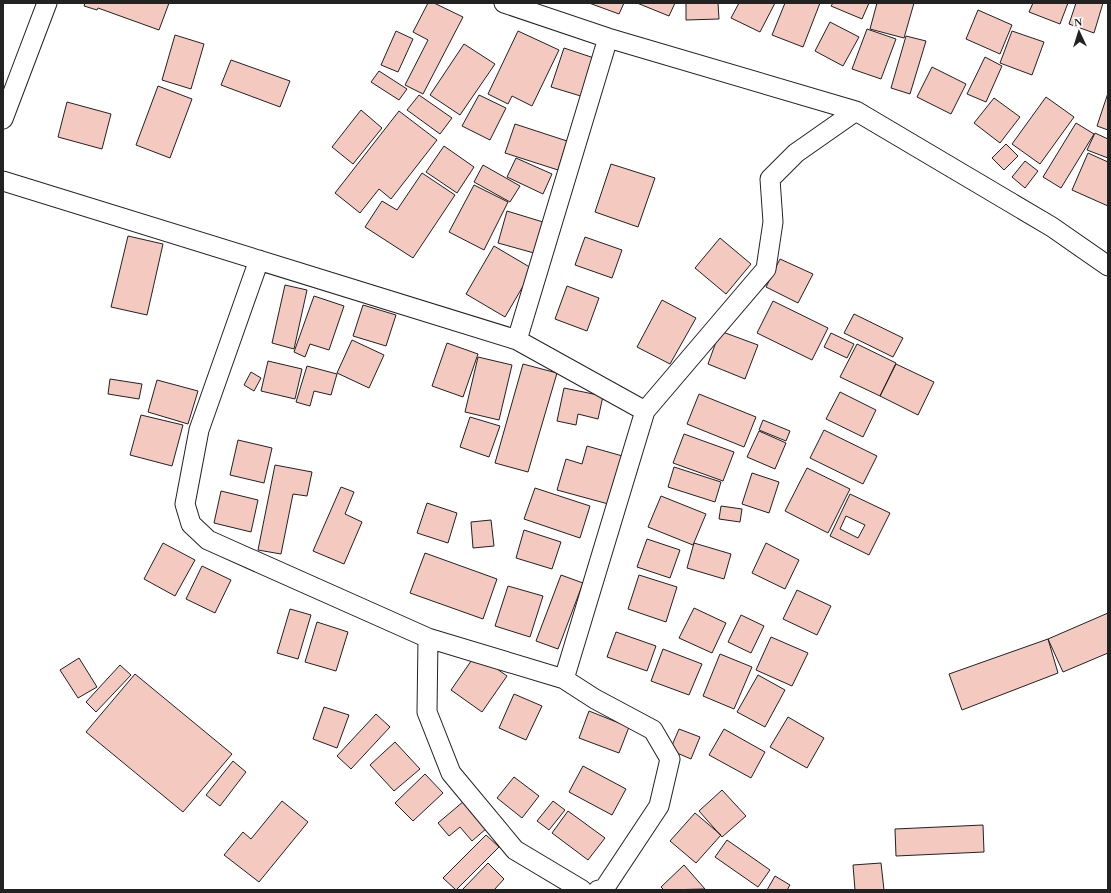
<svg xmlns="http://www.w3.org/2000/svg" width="1111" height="893" font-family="'Times New Roman',serif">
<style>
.building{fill:#f3c9c0;stroke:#222;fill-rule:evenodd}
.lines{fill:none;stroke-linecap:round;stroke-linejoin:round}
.minor-casing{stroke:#222;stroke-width:21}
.minor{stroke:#fff;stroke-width:19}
</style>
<rect width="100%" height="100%" fill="#fff"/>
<!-- building -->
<path class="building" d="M85,3h84l-10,27 -61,-22 -1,2 -13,-4z
M428,3h6l29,14 -40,77 -18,-9 23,-45 -15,-8z
M589,3h35l-5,11z
M637,3h38l-6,13z
M686,3h32l1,16 -33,1z
M739,3h36l-15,29 -29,-14z
M785,3h35l-17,44 -31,-12z
M833,3h36l-7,16 -31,-13z
M877,3h37l-10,35 -34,-9z
M1033,3h35l-8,21 -31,-12z
M1076,3h27l-9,30 -25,-9z
M978,10l34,15 -12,29 -34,-15z
M830,22l29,15 -16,29 -28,-15z
M867,29l29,10 -15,40 -29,-10z
M396,31l17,8 -15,33 -17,-7z
M518,31l41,19 -27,56 -20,-10 -4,8 -20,-10z
M1012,31l32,11 -12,33 -32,-12z
M175,35l29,9 -13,45 -29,-9z
M906,36l20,5 -16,53 -19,-6z
M464,44l31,20 -35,51 -30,-20z
M564,48l33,11 -13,38 -33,-10z
M985,57l17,9 -16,36 -19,-8z
M231,60l59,21 -10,26 -59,-22z
M932,67l34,17 -15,30 -34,-17z
M379,71l28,18 -8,11 -28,-18z
M158,86l34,13 -22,59 -34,-13z
M1108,93v37l-11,-4z
M419,95l33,23 -12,16 -33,-24z
M479,95l27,13 -16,32 -28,-14z
M1046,97l28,20 -34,47 -28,-20z
M994,98l26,19 -20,26 -26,-20z
M67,102l44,12 -9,35 -44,-12z
M361,110l21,18 -29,36 -21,-17z
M399,111l38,29 -46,59 -12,-10 -19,24 -25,-20z
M1076,123l18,11 -33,54 -18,-11z
M515,124l52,17 -9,29 -53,-17z
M1095,133l13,6v19l-21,-8z
M1006,144l12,12 -14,14 -12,-12z
M444,146l30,21 -17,26 -31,-21z
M1088,153l20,9v44l-36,-16z
M516,158l36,16 -9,20 -36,-17z
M1025,161l13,10 -13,17 -13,-11z
M611,164l44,14 -17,49 -43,-15z
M483,165l37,21 -10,16 -36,-20z
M422,173l33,22 -42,63 -48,-31 17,-26 15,9z
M474,185l34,17 -24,48 -35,-18z
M507,211l36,11 -9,31 -36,-10z
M128,236l35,8 -16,71 -36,-8z
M585,237l37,13 -10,28 -37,-13z
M720,238l31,26 -25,30 -31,-26z
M494,246l39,23 -28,48 -39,-23z
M780,259l33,15 -15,29 -32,-16z
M285,285l22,5 -13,59 -22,-6z
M567,286l32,12 -12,33 -32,-12z
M314,296l30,10 -15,44 -19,-6 -5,13 -11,-5z
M662,300l34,18 -26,46 -33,-17z
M773,301l55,27 -16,32 -55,-27z
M363,305l33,10 -10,31 -33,-10z
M854,314l49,24 -10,19 -49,-24z
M720,331l38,14 -13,34 -37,-15z
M831,333l23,11 -7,14 -23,-11z
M352,340l32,15 -15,33 -32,-15z
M447,343l31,11 -15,43 -31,-11z
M857,344l39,19 -16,33 -40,-19z
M478,357l34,8 -13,55 -34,-8z
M268,361l34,8 -7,30 -34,-8z
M523,364l34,9 -29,99 -33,-9z
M896,364l38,18 -16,33 -38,-19z
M307,366l30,8 -6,21 -17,-4 -4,15 -14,-4z
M251,372l10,6 -7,13 -10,-6z
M110,379l32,5 -3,15 -31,-5z
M157,380l41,11 -10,33 -40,-12z
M564,388l39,8 -5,23 -20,-5 -2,11 -19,-4z
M840,392l36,18 -13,27 -37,-18z
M699,394l57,23 -12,30 -57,-23z
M141,415l42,10 -11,41 -42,-11z
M470,417l30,9 -11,31 -29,-10z
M763,420l27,11 -4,10 -27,-11z
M824,430l53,26 -14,28 -53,-26z
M759,431l27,12 -11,26 -28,-12z
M684,434l50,18 -11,29 -50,-18z
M238,440l34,8 -8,35 -34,-8z
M587,446l39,11 -14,48 -55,-15 9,-31 16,5z
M275,465l37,7 -5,24 -14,-2 -12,60 -23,-4z
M674,467l47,15 -6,20 -47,-15z
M807,468l43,21 -22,44 -43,-22z
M752,473l27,9 -10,31 -27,-9z
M341,487l13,5 -9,22 17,8 -18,42 -31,-13z
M535,488l55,18 -10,32 -56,-19z
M221,491l37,9 -7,32 -37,-9z
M850,494l40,19 -21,42 -39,-19zM846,516l19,9 -7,13 -18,-9z
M661,496l45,18 -13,31 -45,-18z
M427,503l30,10 -9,30 -31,-10z
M721,506l21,3 -2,13 -21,-3z
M491,520l3,26 -21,2 -2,-26z
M524,530l37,12 -9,27 -36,-11z
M647,539l33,11 -10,28 -33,-11z
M163,543l32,17 -20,36 -31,-17z
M694,543l37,11 -7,25 -37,-11z
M766,543l33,17 -14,29 -33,-16z
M425,553l72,26 -14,40 -73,-26z
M202,566l29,14 -16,33 -29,-14z
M561,575l22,8 -25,66 -22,-8z
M639,575l38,12 -11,35 -38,-13z
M508,586l35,10 -13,41 -35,-11z
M797,590l34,16 -14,29 -34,-16z
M694,608l32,15 -14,30 -33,-15z
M290,609l21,6 -13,44 -21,-6z
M1108,613v40l-45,19 -15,-33z
M741,615l23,11 -13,27 -23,-11z
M317,622l31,10 -12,39 -31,-9z
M616,632l40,14 -9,25 -40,-14z
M771,637l37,16 -16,33 -36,-16z
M1048,639l10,34 -96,37 -13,-36z
M663,649l39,15 -13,31 -38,-14z
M476,654l31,22 -25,36 -31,-22z
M720,654l32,13 -18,42 -31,-13z
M79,658l18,29 -19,11 -18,-28z
M120,665l11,10 -35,37 -10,-10z
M135,674l97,80 -49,58 -97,-80z
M758,675l27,15 -20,37 -28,-15z
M514,694l28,12 -16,34 -27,-12z
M324,707l25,8 -12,33 -24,-9z
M589,711l40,16 -10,26 -40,-15z
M376,714l14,13 -39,42 -14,-13z
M788,717l36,21 -17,30 -37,-21z
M679,729l21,8 -9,22 -21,-9z
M724,729l41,23 -14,26 -42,-23z
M395,742l25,27 -26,22 -24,-26z
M233,761l13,11 -26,34 -14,-11z
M583,766l43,23 -14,26 -43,-23z
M425,774l18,19 -30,28 -18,-18z
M514,777l25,19 -17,22 -25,-20z
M722,790l24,26 -24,21 -23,-26z
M282,801l26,21 -49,60 -35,-27 19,-23 8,7z
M464,801l23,27 -15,13 -12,-14 -11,9 -11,-13z
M553,801l12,9 -16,20 -12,-9z
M568,811l37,27 -17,22 -36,-27z
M695,813l26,22 -25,28 -26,-22z
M983,825l1,27 -88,4 -1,-27z
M486,835l13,12 -43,43 -13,-12z
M727,840l43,30 -12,17 -43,-30z
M488,863l16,16 -10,11h-32z
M881,863l3,27h-29l-2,-25z
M684,865l21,24 -41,1 -3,-3z
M775,876l15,9 -3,5h-20z"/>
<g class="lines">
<defs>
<path id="minor" d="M504,3l104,35 248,73 196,116 56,39
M3,119l44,-116
M3,181l514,159 128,71 -81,268
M259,260l-60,170 -14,74 6,20 17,16 220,98 136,41 31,20 58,31 17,29 -11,47 -55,83 -6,1
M517,340l91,-302
M645,411l121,-142 7,-47 -3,-43 26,-26 60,-42
M428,638l-1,74 24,61 64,77 67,40"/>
</defs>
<!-- minor casing -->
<use href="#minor" class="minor-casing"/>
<!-- minor -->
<use href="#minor" class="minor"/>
</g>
<!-- border -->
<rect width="1111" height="893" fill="none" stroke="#222222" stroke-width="8"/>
<!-- north arrow -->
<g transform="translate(1079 32) rotate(356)" stroke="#ffffff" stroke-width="3" paint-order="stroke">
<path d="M0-3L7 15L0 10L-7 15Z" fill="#222222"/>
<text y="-6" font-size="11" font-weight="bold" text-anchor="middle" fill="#222222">N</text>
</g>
</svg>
